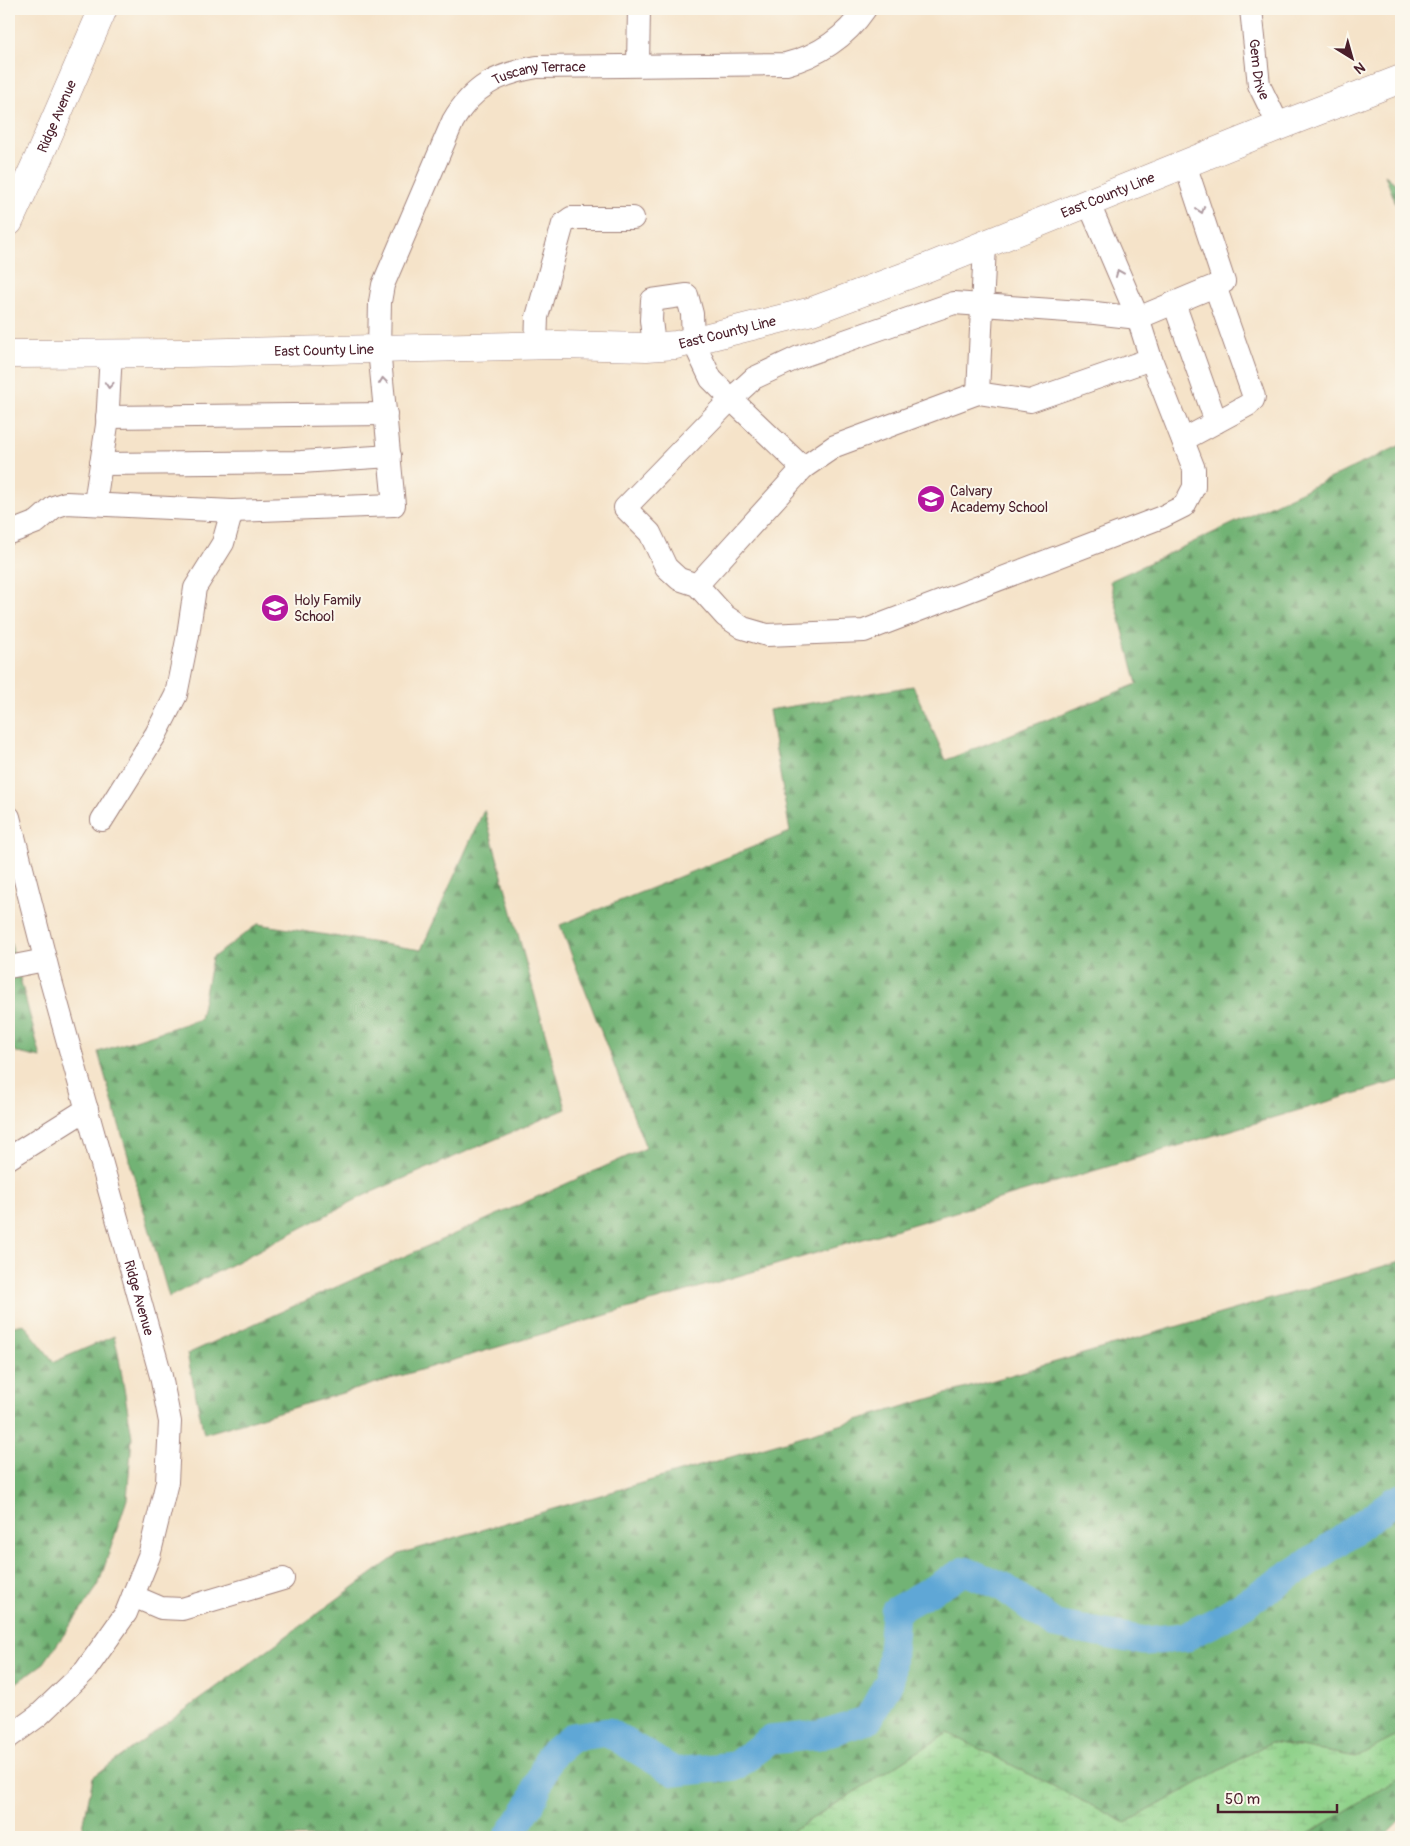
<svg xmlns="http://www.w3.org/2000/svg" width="1410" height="1846" font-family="Pangolin,sans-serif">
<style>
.forest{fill:url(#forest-firs);stroke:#5e6950}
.wetland{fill:url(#wetland-marsh);stroke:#6c785a}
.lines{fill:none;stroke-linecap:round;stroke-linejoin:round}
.river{stroke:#5fa7d6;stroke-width:29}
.minor-casing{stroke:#a0817a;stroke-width:24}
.major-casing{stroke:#a0817a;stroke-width:29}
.minor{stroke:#fff;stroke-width:22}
.major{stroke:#fff;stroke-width:28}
.oneway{stroke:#ae9aa0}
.labels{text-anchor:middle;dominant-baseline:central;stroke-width:4;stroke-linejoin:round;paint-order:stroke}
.street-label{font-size:14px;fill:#4a1f2b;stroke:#fbf7ec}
.poi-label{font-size:14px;fill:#4a1f2b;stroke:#fbf7ec;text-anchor:start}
</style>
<defs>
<pattern id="forest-firs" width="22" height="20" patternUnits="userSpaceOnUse" patternTransform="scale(1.25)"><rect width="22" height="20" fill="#72b375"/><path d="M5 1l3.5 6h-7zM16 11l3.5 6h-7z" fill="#609160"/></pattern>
<pattern id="wetland-marsh" width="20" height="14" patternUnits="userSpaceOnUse" patternTransform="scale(1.25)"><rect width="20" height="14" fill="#8ed189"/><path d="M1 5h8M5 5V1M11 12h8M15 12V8" fill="none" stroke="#7cb376"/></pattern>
</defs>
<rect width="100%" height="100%" fill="#fbf7ec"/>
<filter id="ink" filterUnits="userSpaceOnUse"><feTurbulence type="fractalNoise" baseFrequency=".02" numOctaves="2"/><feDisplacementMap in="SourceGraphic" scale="10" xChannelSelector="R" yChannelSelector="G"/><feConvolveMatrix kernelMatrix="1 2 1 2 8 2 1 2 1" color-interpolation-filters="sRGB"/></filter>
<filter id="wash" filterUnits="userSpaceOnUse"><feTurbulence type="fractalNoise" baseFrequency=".0096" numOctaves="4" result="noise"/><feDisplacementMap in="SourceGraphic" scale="20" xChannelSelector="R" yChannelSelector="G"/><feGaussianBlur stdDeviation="1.12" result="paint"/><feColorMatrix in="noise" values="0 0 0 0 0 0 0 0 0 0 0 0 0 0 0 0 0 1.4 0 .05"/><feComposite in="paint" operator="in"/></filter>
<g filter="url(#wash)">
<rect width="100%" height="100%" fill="#f5e3c9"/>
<!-- forest -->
<path class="forest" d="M1385,175l16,13v29z
M1401,445v635l-1197,354 -17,-80 459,-206 -86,-223 230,-93 -21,-122 144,-24 33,74 191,-76 -27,-103z
M484,810l82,299 -201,86 -196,102 -71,-245 102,-33 12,-61 46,-34 163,26z
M9,936l32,122 -23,-5 -9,-7z
M1401,1261v473l-45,23 -85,-15 -145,81 -178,-90 -165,104h-702l12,-60 306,-223z
M24,1324l30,38 60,-26 4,16 14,85 -5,62 -29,87 -54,77 -35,25v-361z
M1401,1777v43l-17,17h-85h4z"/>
<!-- wetland -->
<path class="wetland" d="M948,1733l178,90 145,-81 85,15 45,-23v43l-98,60h-520z"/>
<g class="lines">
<!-- river -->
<path class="river" d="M508,1837l23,-34 18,-46 23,-20 36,-5 67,40 60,-6 35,-26 49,-5 49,-15 22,-40 5,-69 70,-40 37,15 53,39 90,16 40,-4 32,-16 87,-55 90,-65 7,-3"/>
</g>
</g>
<g filter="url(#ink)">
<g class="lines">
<defs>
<g id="minor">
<path id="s1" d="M1251,9l8,76 20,41"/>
<path d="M638,64l1,-55"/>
<path d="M985,245l-7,148 52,8 121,-42 -13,-41 -49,-114"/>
<path d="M1174,303l42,119"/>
<path d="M536,345l1,-28 26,-93 8,-6h62"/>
<path d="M654,346l-3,-26 1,-20 35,-5 5,19 1,27 18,38 20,20 -106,109 25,25 16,34 13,12 18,6 28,31 18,12 24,7 97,-4 298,-114 22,-11 10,-19v-18l-43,-110"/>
<path d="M978,393l-143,53 -32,22 -72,-69 23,-21 45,-21 155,-54 141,10 43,5 86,-36 -39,-118"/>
<path d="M107,417l279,-3"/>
<path d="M1183,440l65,-35 5,-5 1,-3 -39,-111"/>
<path d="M101,464l200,-2 89,-6"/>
<path d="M95,503l12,-78 4,-72"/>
<path id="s2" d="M9,533l28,-11 17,-15 12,-4 166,8 162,-6 -15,-156 1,-47 3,-17 70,-164c20,-35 45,-47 84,-54l249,-3c32,-8 60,-27 79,-55"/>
<path d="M697,585l106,-117"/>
<path id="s3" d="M9,817l40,157 112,402 9,46 -3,60 -18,74 -23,57 -41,58 -47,45 -29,21"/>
<path d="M102,820l54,-86 20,-39 12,-60 7,-47 28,-45 9,-32"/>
<path d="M9,967l36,-7"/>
<path d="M9,1158l78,-49"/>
<path d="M133,1596l28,12 21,1 101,-30"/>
</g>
<g id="major">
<path id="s4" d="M9,222l29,-63 65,-150"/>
<path id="s5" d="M9,354l177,-1 372,-8 89,2 29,-2 136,-34 107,-40 360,-145 122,-47"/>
</g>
</defs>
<!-- minor casing -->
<use href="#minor" class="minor-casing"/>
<!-- major casing -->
<use href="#major" class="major-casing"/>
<!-- minor -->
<use href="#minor" class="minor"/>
<!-- major -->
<use href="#major" class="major"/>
</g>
<!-- one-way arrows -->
<defs><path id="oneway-chevron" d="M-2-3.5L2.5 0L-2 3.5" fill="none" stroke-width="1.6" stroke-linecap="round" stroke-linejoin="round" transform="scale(1.25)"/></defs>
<g class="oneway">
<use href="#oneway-chevron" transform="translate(1201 210) rotate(71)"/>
<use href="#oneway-chevron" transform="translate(1119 273) rotate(-113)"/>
<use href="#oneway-chevron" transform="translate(383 381) rotate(-96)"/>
<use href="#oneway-chevron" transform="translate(109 385) rotate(94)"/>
</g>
</g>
<!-- icons -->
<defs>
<symbol id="school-disc" viewBox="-11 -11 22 22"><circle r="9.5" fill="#b5179e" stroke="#fbf7ec"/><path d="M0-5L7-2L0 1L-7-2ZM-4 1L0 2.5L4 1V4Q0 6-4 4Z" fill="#fff"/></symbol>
</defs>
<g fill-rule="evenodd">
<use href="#school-disc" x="915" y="483" width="32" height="32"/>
<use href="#school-disc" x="259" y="592" width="32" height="32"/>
</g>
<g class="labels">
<!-- street labels -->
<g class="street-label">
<text stroke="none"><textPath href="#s1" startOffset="61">Gem Drive</textPath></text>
<text stroke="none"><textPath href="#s2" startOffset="898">Tuscany Terrace</textPath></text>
<text stroke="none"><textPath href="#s4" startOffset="116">Ridge Avenue</textPath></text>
<text stroke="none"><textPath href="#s5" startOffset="1125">East County Line</textPath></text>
<text stroke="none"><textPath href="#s5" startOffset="720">East County Line</textPath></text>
<text stroke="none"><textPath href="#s5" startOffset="315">East County Line</textPath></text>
<text stroke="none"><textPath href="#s3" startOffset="498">Ridge Avenue</textPath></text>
</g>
<!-- poi labels -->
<g class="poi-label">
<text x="950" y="491">Calvary<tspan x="950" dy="16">Academy School</tspan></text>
<text x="294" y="600">Holy Family<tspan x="294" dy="16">School</tspan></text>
</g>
</g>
<!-- margin -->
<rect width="1410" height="1846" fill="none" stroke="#fbf7ec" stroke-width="30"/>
<!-- north arrow -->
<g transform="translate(1352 58) rotate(143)" stroke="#fbf7ec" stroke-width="4" paint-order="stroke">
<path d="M0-4L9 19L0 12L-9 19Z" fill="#4a1f2b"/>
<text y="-8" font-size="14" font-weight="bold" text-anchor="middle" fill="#4a1f2b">N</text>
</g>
<!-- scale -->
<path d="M1218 1804v8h119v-8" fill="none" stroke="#4a1f2b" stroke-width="2.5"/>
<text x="1225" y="1804" font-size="15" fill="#4a1f2b" stroke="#fbf7ec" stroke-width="4" paint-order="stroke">50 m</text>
</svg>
